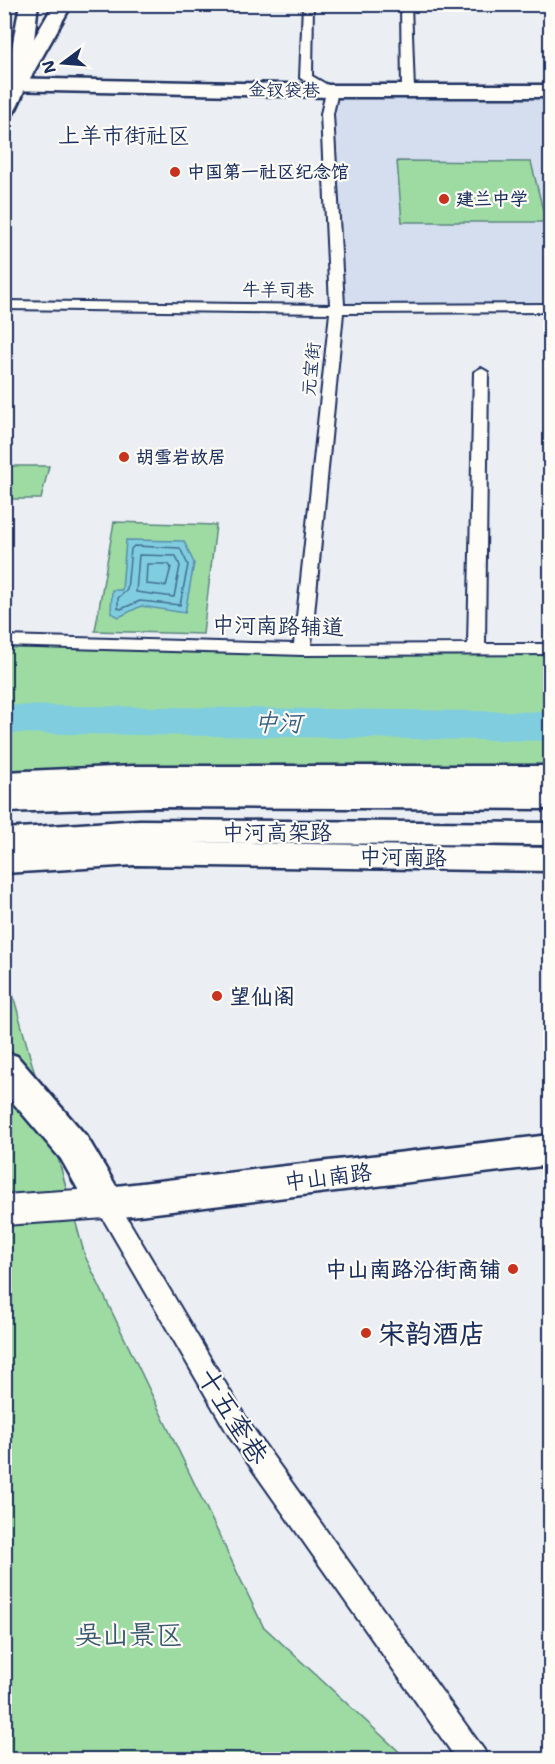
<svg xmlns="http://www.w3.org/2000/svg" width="555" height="1764" font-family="'Shantell Sans','LXGW WenKai TC',sans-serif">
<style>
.built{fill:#d5deef}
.green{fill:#9ddba3;stroke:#5c8580;stroke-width:1.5}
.water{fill:#80cddf;stroke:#588eab;stroke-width:1.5}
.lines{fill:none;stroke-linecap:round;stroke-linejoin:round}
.shore{stroke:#436e92;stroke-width:1.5}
.canal{fill:#80cddf;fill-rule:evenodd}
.service-casing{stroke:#1b2f5e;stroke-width:4}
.pedestrian-casing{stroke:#1b2f5e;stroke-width:4}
.minor-casing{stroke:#1b2f5e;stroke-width:5}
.tertiary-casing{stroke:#1b2f5e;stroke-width:5}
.secondary-casing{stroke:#1b2f5e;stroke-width:5}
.primary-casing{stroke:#1b2f5e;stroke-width:5}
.trunk-casing{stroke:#1b2f5e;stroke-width:5}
.service{fill:#fdfcf7;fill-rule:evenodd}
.pedestrian{fill:#fdfcf7;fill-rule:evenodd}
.minor{fill:#fdfcf7;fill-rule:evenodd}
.tertiary{fill:#fdfcf7;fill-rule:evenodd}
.secondary{fill:#fdfcf7;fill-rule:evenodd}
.primary{fill:#fdfcf7;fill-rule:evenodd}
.trunk{fill:#fdfcf7;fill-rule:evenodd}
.poi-dot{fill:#c8321e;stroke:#fdfcf7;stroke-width:2}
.labels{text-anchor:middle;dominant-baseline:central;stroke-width:4.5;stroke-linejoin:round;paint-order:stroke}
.far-street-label{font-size:18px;fill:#1b2f5e;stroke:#fdfcf7}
.far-poi-label{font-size:18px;font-weight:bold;fill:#1b2f5e;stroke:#fdfcf7;text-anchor:start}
.far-quarter-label{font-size:22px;fill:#1b2f5e;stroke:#fdfcf7}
.street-label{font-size:22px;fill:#1b2f5e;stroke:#fdfcf7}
.poi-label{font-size:22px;font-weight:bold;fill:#1b2f5e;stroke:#fdfcf7;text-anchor:start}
.water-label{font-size:24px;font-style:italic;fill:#395e85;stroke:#fdfcf7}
.near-poi-label{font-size:27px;font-weight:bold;fill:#1b2f5e;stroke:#fdfcf7;text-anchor:start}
.near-street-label{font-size:27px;fill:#1b2f5e;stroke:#fdfcf7}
.near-park-label{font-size:27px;fill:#3c5a6f;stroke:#fdfcf7}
</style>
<rect width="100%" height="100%" fill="#ebeef3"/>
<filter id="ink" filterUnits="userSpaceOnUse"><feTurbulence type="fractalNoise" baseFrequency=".0167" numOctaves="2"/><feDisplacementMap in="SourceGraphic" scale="12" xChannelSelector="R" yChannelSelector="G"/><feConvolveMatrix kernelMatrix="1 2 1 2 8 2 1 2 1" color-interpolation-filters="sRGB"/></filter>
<g filter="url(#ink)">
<!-- built -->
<path class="built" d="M332,91h218v217l-209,-1z"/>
<!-- green -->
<path class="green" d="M397,161l134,1 15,60h-144z
M5,466h44l-8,33h-36z
M114,522l102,3 -13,109 -108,-3z
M4,641l472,9 74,-1v72l-545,-8z
M4,730l546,8v33l-399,-3 -146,7z
M4,973h3l78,283 178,370 144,133 -402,1z"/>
<!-- water -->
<path class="water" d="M126,540l58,1 10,22 -9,50 -44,-7 -22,11 -8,-4 1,-23h10z"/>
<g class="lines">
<!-- shore -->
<path class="shore" d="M134,546l46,2 8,17 -8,40 -40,-4 -19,8 -3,-1v-10l9,-8 4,-41z
M139,555l37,1 4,10 -6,31 -38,-5z
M147,564h21l3,3 -5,19 -20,-2z"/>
<!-- canal -->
<path class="canal" d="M4,705l546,7v29l-546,-8z"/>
<defs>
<path id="service" d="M303,4h10l-1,72 26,15 -5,23 11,191 206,-1v8l-207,1 -32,332 157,-1 6,-272 7,-4 7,4 -3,272h65v10l-248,1 -298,-9v-10l290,8 36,-331 -326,-4v-8l326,4 -9,-191 5,-22 -26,-14z
M401,4h10l3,87 -6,3 -6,-3z
M106,1193l8,3 135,227 235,327 4,10h-31l-226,-321 -133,-229 -3,-7 3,-7z"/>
<path id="pedestrian" d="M106,1188l12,5 5,10 -5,10 -12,5 -102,7v-30z"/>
<path id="minor" d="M4,78l328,7h218v12h-218l-328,-7z
M4,1052l13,4 70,81 29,49 434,-51v30l-444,54 -14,-5 -31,-55 -57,-67z"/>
<path id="tertiary" d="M54,4h18l-48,85h-14l-3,-4z"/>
<path id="secondary" d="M20,4h18c-5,38 -5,81 -27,113l-7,2v-28z"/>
<path id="primary" d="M134,766h416v21l-416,1 -130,6v-22z
M135,841l415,7v23l-415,-6 -131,8v-24z"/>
<path id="trunk" d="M149,785l401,2v22l-401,-2 -145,5v-22z
M140,820l410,3v22l-410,-3 -136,9v-22z"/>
</defs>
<!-- service casing -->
<use href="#service" class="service-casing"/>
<!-- pedestrian casing -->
<use href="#pedestrian" class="pedestrian-casing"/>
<!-- minor casing -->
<use href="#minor" class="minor-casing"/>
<!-- tertiary casing -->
<use href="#tertiary" class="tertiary-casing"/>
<!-- secondary casing -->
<use href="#secondary" class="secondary-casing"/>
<!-- primary casing -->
<use href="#primary" class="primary-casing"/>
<!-- trunk casing -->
<use href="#trunk" class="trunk-casing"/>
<!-- service -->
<use href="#service" class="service"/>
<!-- pedestrian -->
<use href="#pedestrian" class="pedestrian"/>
<!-- minor -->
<use href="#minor" class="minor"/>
<!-- tertiary -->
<use href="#tertiary" class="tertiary"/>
<!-- secondary -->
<use href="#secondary" class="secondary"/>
<!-- primary -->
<use href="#primary" class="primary"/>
<!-- trunk -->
<use href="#trunk" class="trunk"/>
</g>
</g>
<!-- markers -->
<g class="poi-dot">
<circle cx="175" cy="172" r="6"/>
<circle cx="444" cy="199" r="6"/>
<circle cx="124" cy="457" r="6"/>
<circle cx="217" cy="996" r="6"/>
<circle cx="513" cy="1269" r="6"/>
<circle cx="366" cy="1333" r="6"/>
</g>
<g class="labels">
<!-- far-street labels -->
<g class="far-street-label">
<text transform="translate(284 90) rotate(1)">金钗袋巷</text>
<text transform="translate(278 290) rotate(1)">牛羊司巷</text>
<text transform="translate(311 369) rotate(-84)">元宝街</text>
</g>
<!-- far-poi labels -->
<g class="far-poi-label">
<text x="187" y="172">中国第一社区纪念馆</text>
<text x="456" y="199">建兰中学</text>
<text x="136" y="457">胡雪岩故居</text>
</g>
<!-- far-quarter labels -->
<g class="far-quarter-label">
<text x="124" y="135">上羊市街社区</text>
</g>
<!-- street labels -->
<g class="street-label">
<text transform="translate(278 626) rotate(1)">中河南路辅道</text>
<text x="277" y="832">中河高架路</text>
<text transform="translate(403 857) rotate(1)">中河南路</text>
<text transform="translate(328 1177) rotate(-7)">中山南路</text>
</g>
<!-- poi labels -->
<g class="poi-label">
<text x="229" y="996">望仙阁</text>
<text x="501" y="1269" text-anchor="end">中山南路沿街商铺</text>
</g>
<!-- water labels -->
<g class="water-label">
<text transform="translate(278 723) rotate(1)">中河</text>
</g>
<!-- near-poi labels -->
<g class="near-poi-label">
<text x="378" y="1333">宋韵酒店</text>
</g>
<!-- near-street labels -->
<g class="near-street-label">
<text transform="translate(233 1416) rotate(58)">十五奎巷</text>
</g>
<!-- near-park labels -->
<g class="near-park-label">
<text x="129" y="1634">吴山景区</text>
</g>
</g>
<!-- margin -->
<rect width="555" height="1764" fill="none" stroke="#fdfcf7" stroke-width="24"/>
<rect x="12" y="12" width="531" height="1740" fill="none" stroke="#1b2f5e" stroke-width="2" filter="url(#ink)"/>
<!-- north arrow -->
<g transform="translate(63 63) rotate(254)" stroke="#fdfcf7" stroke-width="4.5" paint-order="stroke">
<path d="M0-4.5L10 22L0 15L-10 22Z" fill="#1b2f5e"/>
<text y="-9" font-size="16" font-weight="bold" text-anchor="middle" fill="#1b2f5e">N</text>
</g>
</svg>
